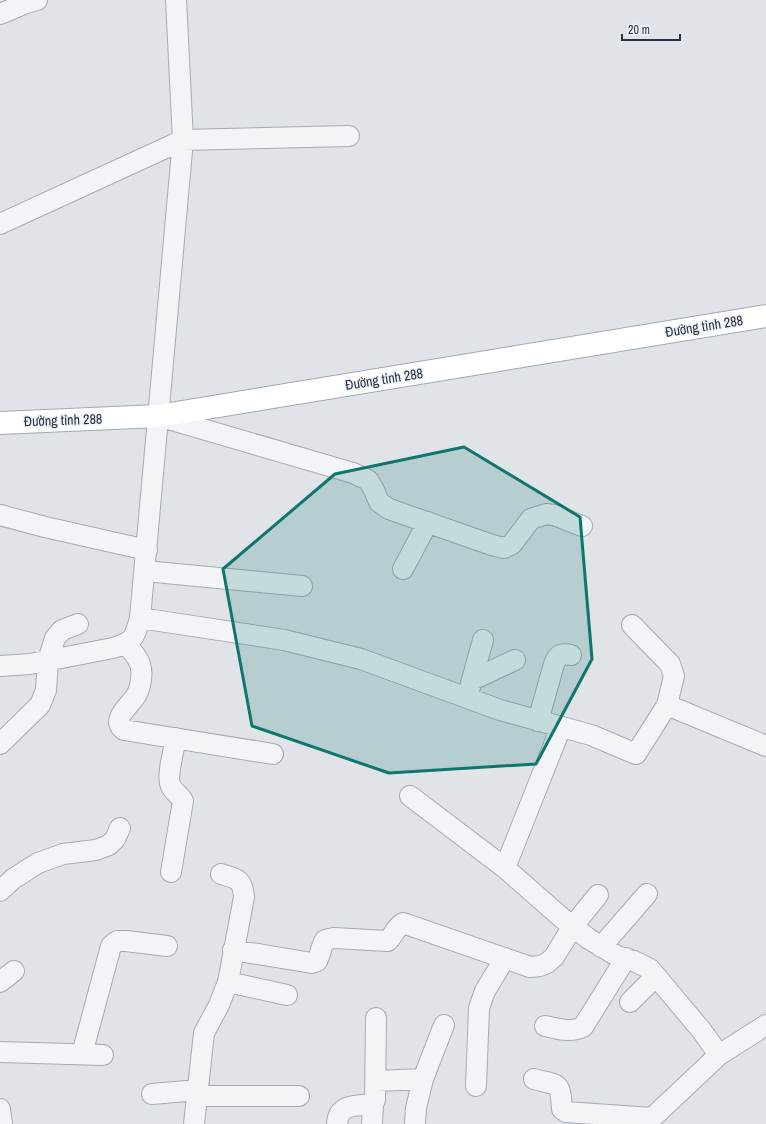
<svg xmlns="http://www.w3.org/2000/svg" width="766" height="1124" font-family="'Archivo Narrow',sans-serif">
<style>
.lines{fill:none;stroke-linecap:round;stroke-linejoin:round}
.minor-casing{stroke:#a5abb3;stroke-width:22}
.major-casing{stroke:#9fa8b5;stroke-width:24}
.minor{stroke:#f3f4f7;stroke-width:20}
.major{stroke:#fff;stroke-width:22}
.marked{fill:#0f766e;fill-opacity:0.2;stroke:#0f766e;stroke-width:3;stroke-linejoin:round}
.labels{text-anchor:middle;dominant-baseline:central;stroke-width:3;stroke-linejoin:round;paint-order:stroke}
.street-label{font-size:14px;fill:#283241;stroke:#eff3f7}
</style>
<rect width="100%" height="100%" fill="#e0e4e9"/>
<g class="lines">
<defs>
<path id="minor" d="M0,14l26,-11 11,-3
M0,224l183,-84 166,-4
M158,416l195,57 15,7 6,10 5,12 10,7 103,36 12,3 8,-4 19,-25 15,-5 8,1 28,11
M0,515l45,12 102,23
M403,569l25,-47
M145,571l157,15
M140,618l144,22 77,19 139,51 91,25 45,19 31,-49 99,41
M632,625l38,39 4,12 -7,29
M126,644c5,6 11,12 14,20 3,9 1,25 -5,33 -5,8 -25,23 -11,33l149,24
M0,666l30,-2 83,-16c21,-7 21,-9 27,-30l43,-478 -7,-140
M472,680l43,-20
M467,698l16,-58
M538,721l16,-57c4,-10 7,-11 17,-9
M561,727l-56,141 57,50 27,21 28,17 17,5 16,8 52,62 17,24 -67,63 -3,6
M0,744l40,-39 6,-15 2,-29 7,-23 7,-8 16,-6
M410,796l95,72
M171,872l12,-71c-3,-6 -9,-8 -12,-15 -5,-9 3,-36 5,-48
M0,891l13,-12 25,-16 25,-9 33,-4 13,-5 6,-6 5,-11
M601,947l46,-53
M233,950l79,13 5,-2c4,-7 4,-15 8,-21l9,-2 54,3c7,-7 6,-12 15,-18l127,44 10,-1 7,-3 7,-6 19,-31 25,-31
M0,982l14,-11
M228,982l59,13
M630,1002l26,-26
M545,1026c14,3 25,7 38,1l43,-69
M0,1052l103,3
M82,1054l29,-108 6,-5h9l41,5
M719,1055l47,-30
M534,1079c26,7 26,2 28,30l4,3 86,6
M376,1081l47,-2 21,-54
M476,1086l3,-78 6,-17 20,-33
M152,1094l46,-4
M197,1096h102
M0,1109l2,15
M194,1124l10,-91 15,-28 9,-23 16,-85c-2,-19 -7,-18 -23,-23
M337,1124c1,-21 20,-18 36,-20l2,-4 1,-82
M372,1124l1,-20
M415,1124l1,-16 7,-29"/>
<path id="major" d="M0,423l158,-7 608,-100"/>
</defs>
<!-- minor casing -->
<use href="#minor" class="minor-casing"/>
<!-- major casing -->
<use href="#major" class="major-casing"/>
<!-- minor -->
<use href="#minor" class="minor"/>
<!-- major -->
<use href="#major" class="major"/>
</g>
<!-- marked area -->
<path class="marked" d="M464,447l116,70 12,142 -56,105 -147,9 -137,-47 -29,-157 112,-95z"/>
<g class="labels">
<!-- street labels -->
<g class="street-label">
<text transform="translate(704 326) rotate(-9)">Đường tỉnh 288</text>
<text transform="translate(384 379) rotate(-9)">Đường tỉnh 288</text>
<text transform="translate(63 420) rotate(-2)">Đường tỉnh 288</text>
</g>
</g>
<!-- scale -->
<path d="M622 34v6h58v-6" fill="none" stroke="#283241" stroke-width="2"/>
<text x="628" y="34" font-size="12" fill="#283241" stroke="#eff3f7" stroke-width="3" paint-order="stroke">20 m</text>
</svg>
